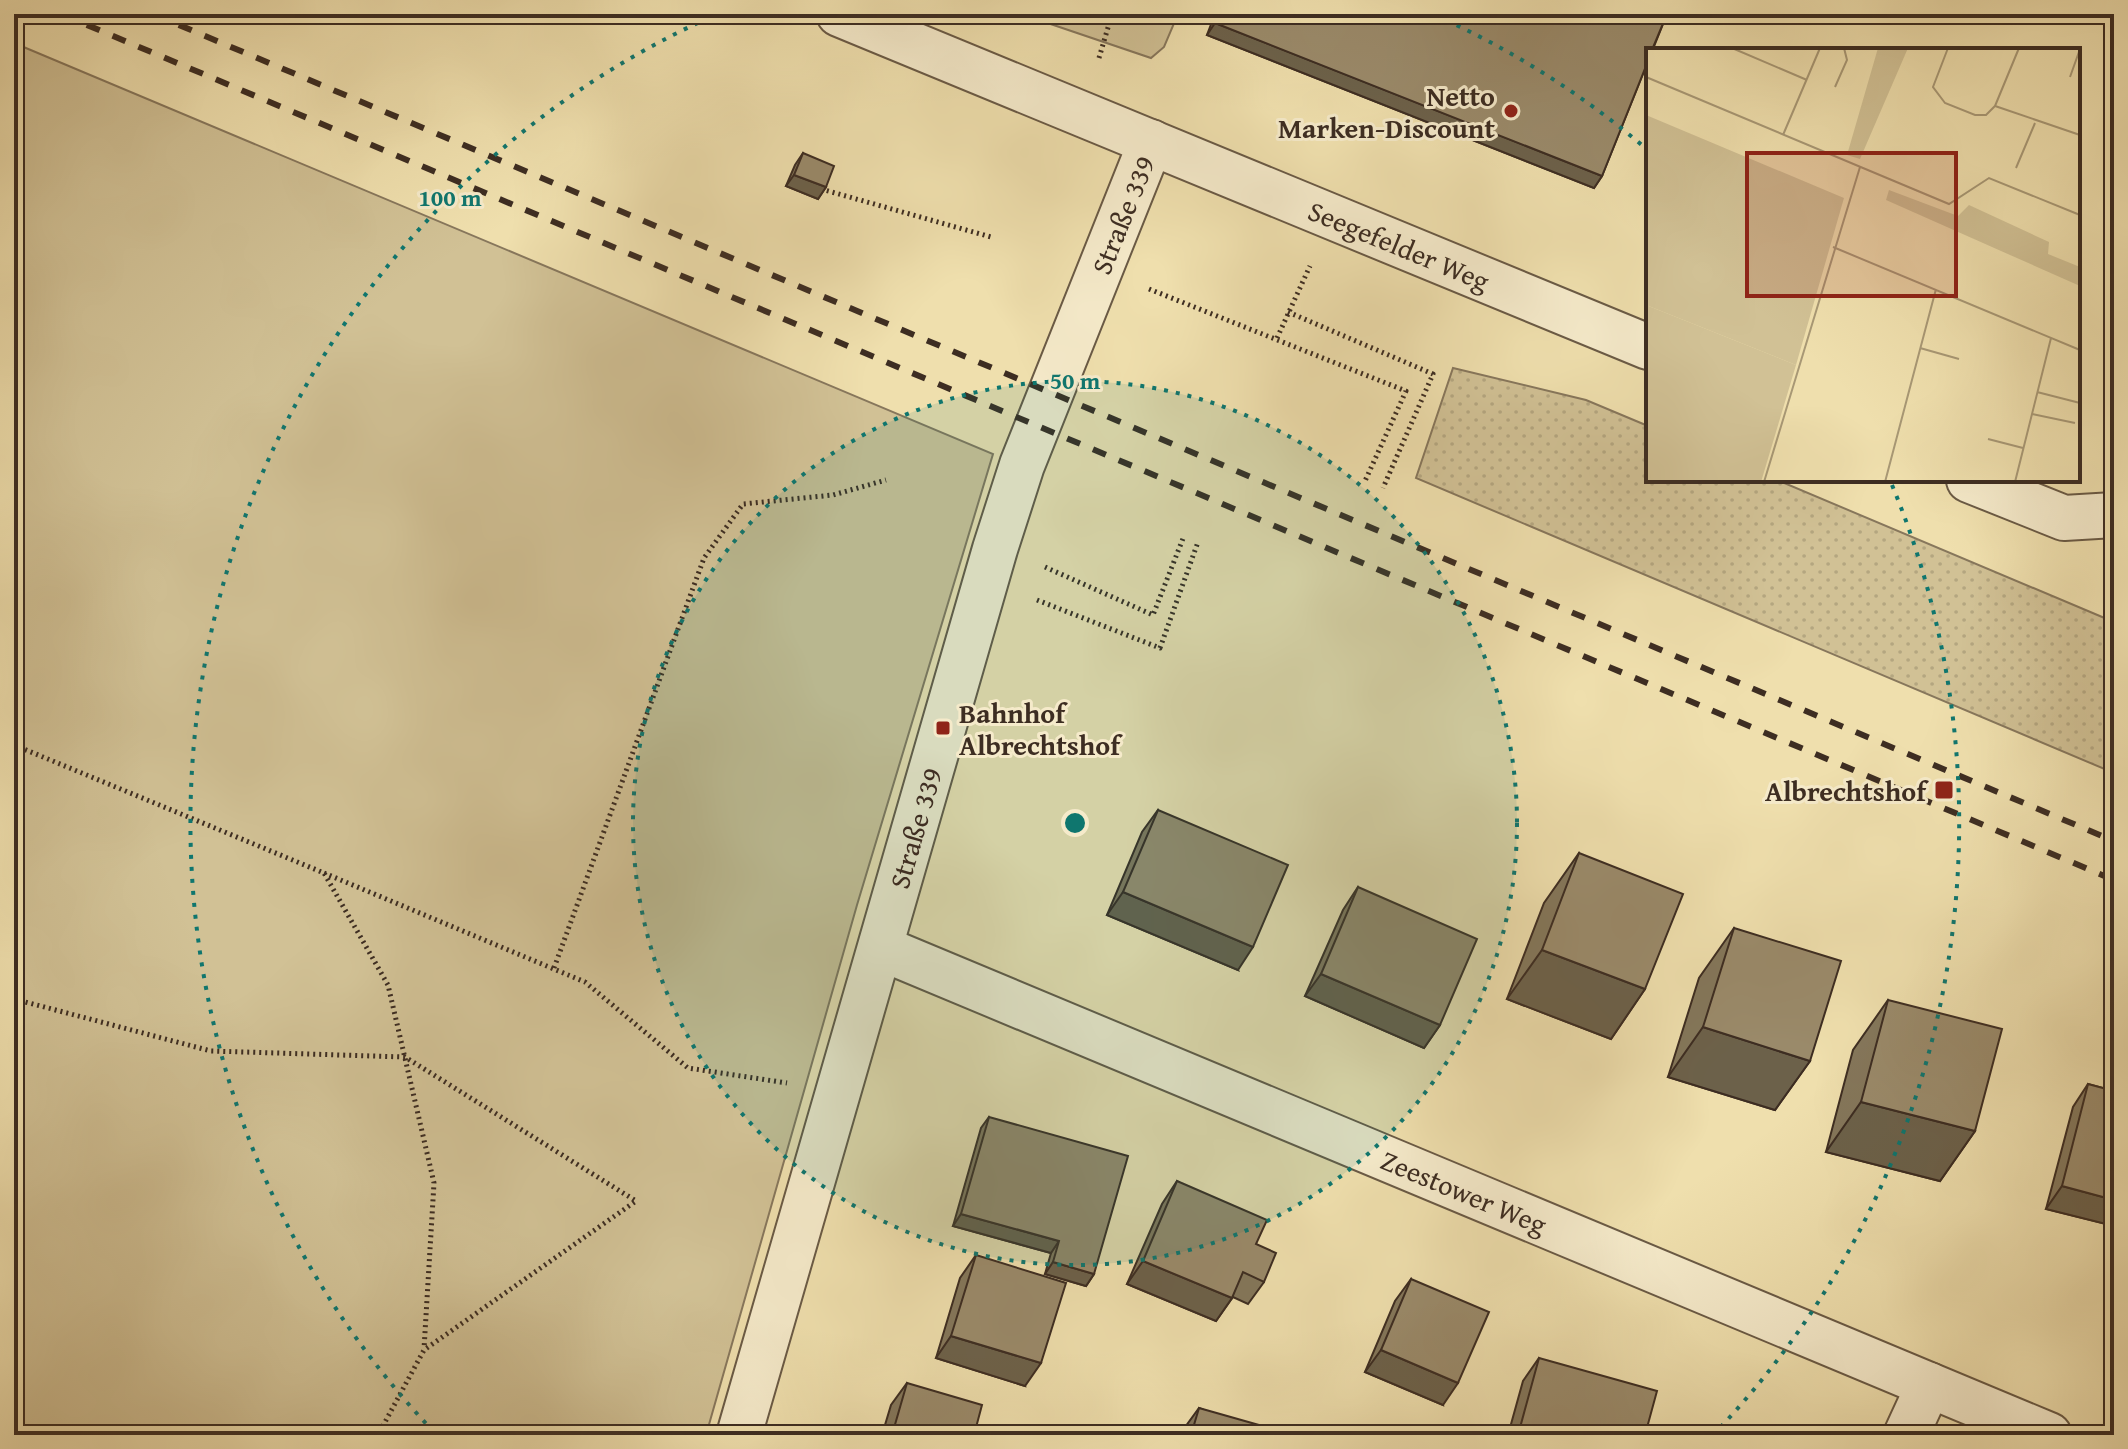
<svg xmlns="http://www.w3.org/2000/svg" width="2128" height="1449" font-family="'Gentium Book Plus',serif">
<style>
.grass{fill:url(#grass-dots);stroke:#87775c;stroke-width:2}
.park{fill:#d1c195;stroke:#87775c;stroke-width:2}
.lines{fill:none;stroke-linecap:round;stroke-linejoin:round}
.minor-casing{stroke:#6a5a45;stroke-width:48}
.path{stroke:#3d2d22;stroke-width:5;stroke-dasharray:2 4;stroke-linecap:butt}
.minor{stroke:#f5eaca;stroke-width:44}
.rail{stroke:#3d2d22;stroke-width:6;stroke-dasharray:14 14;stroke-linecap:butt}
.wall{fill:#84775b;stroke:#3d2d22;stroke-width:2}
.shaded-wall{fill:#6c614a;stroke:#3d2d22;stroke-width:2}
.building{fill:#9a8a6a;stroke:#3d2d22;stroke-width:2}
.ring{fill:none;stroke:#0f766e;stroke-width:4;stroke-dasharray:4 8}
.poi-dot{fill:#8f2418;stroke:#f5eaca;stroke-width:3}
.labels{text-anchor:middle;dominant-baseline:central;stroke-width:6;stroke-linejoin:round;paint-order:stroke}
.poi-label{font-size:28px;font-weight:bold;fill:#3d2d22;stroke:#f5eaca;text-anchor:end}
.street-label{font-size:28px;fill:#3d2d22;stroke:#f5eaca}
.inset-road{fill:none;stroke:#a89875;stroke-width:2}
.view{fill:#8f2418;fill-opacity:0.15;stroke:#8f2418;stroke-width:4}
.inset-edge{fill:none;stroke:#3d2d22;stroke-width:4}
.centre{fill:#0f766e;stroke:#f5eaca;stroke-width:4}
.ring-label{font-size:24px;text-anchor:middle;font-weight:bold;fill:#0f766e;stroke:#f5eaca;stroke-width:6;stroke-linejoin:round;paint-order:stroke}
</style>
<defs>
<pattern id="grass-dots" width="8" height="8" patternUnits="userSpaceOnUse" patternTransform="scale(2)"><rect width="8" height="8" fill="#d1c195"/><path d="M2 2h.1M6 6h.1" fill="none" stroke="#b4a680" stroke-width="1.8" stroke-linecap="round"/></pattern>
</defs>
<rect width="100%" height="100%" fill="#efdfad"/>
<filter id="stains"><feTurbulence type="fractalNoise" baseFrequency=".0025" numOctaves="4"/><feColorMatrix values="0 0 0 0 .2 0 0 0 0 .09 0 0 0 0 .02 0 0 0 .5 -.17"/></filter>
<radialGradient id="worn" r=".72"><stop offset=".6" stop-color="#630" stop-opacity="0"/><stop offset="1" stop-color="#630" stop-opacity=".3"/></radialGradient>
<!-- grass -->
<path class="grass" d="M1453,368l133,32 62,26v54h129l337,142v151l-698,-295z"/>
<!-- park -->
<path class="park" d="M1021,14h157l-14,33 -13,11z
M14,43l979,411 -136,451 -151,530h-692z"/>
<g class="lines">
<defs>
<g id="minor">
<path id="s1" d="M839,14l809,333"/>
<path d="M1969,480l95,38 50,-3"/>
<path id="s2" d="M881,948l1168,487"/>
<path id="s3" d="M739,1435l256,-886 27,-84 129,-323"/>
<path d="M1906,1435l23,-50"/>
</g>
</defs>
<!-- minor casing -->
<use href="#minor" class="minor-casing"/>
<!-- path -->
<path class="path" d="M1099,58l13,-44
M821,189l170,48
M1149,289l257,102 -41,90
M1288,312l145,62 -50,114
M1277,338l33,-72
M1045,567l108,48 31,-79
M1037,600l123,48 38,-106
M14,745l310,128 64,112 46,198 -10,166
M324,873l261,109 103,86 99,15
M554,968l150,-410 39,-54 90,-9 53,-15
M14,999l197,52 194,6 231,144 -212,149 -46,85"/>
<!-- minor -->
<use href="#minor" class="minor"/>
<!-- rail -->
<path class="rail" d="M61,14l2053,866
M153,14l1961,827"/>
</g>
<!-- wall -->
<path class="wall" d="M1215,14h452l-65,162 -8,12 -387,-153z
M803,153l23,34 -8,12 -32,-13 9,-21z
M1158,810l80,160 -131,-55 35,-83z
M1579,853l66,136 -34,50 -104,-40 37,-96z
M1358,887l82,138 -16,23 -119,-52 38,-86z
M1734,928l76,133 -35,49 -107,-33 31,-99z
M1888,1000l87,131 -35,50 -114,-29 27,-102z
M2088,1084l26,7v135l-68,-17 27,-102z
M989,1117l105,157 -8,12 -41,-12 6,-21 -98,-27 28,-98z
M1177,1181l79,63 8,38 -16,22 -15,-7 -17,24 -89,-37 35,-80z
M976,1255l49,131 -89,-28 24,-80z
M1411,1279l32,126 -78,-33 30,-71z
M1539,1358l106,77h-137l15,-54z
M907,1383l67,52h-92l9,-30z
M1199,1408l65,27h-82l1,-5z"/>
<!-- shaded-wall -->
<path class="shaded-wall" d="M1215,23l387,153 -8,12 -387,-153z
M794,175l32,12 -8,12 -32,-13z
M1123,892l130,55 -15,23 -131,-55z
M1542,950l103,39 -34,50 -104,-40z
M1321,974l119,51 -16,23 -119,-52z
M1703,1027l107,34 -35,49 -107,-33z
M1861,1102l114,29 -35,50 -114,-29z
M2062,1186l52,14v26l-68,-17z
M961,1214l98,27 -8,12 -98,-27z
M1143,1261l89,37 -16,23 -89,-37z
M1053,1262l41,12 -8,12 -41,-12z
M951,1336l90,27 -16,23 -89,-28z
M1381,1350l77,33 -15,22 -78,-33z"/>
<!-- building -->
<path class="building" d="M1218,14h449l-15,36h-4v11l-46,115 -387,-153z
M803,153l31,13 -8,21 -32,-12z
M1158,810l130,55 -35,82 -130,-55z
M1579,853l104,41 -38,95 -103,-39z
M1358,887l119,52 -37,86 -119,-51z
M1734,928l107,33 -31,100 -107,-34z
M1888,1000l114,29 -27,102 -114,-29z
M2088,1084l26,7v109l-52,-14z
M989,1117l139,39 -34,118 -41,-12 6,-21 -98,-27z
M1177,1181l90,39 -11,24 20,9 -12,29 -21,-10 -11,26 -89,-37z
M976,1255l90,28 -25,80 -90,-27z
M1411,1279l78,33 -31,71 -77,-33z
M1539,1358l118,33 -12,44h-127z
M907,1383l75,22 -8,30h-82z
M1199,1408l67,19 -2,8h-73z"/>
<!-- distance rings -->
<circle cx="1075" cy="823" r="442" fill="#0f766e" fill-opacity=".12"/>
<g class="ring">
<circle cx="1075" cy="823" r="442"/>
<path d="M434 1432A884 884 0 0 1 715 15M1435 15A884 884 0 0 1 1643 146M1892 485A884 884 0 0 1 1716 1432"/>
</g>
<!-- markers -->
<g class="poi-dot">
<circle cx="1511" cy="111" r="8"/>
<rect x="935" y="720" width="16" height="16" rx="4"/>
<rect x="1934" y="780" width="20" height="20" rx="4"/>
</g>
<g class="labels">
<!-- poi labels -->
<g class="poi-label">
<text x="1495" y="95">Netto<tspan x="1495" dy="32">Marken-Discount</tspan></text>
<text x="959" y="712" text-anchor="start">Bahnhof<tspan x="959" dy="32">Albrechtshof</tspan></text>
<text x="1926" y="790">Albrechtshof</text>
</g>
<!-- street labels -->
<g class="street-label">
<text stroke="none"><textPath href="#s3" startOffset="1280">Straße 339</textPath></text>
<text stroke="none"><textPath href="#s1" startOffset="606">Seegefelder Weg</textPath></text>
<text stroke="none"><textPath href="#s3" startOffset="632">Straße 339</textPath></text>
<text stroke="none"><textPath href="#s2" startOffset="632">Zeestower Weg</textPath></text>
</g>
</g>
<!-- overview -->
<g transform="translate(1646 48)">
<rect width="434" height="434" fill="#efdfad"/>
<path d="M243,142l69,26 11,-11 80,37 -1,12 32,13v19l-194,-86zM0,257l150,60 -35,117h-115z" fill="#d1c195"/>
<path d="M232,0h30l-48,111 -13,-4zM0,67l198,83 -48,167 -150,-60z" fill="#d1c195"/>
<path class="inset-road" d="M86,0l75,32M302,0l-15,39 12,16 30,12h11l9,-9 85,29M0,29l303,127 40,-26 91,37M424,29l10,-28M189,39l12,-27 -3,-12M349,58l24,-58M137,87l37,-87M370,120l19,-45M187,199l247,103M274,300l39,11M391,344l43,11M386,366l43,9M342,391l35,9M118,434l96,-315M239,434l51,-193M369,434l36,-144"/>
<path class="view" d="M101,105h209v143h-209z"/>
<rect width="434" height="434" class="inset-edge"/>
</g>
<circle cx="1075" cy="823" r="12" class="centre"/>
<g class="ring-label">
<text x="450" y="206">100 m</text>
<text x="1075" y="389">50 m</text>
</g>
<!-- margin -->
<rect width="2128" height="1449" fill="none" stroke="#efdfad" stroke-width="48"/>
<rect x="16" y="16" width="2096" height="1417" fill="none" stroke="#3d2d22" stroke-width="4"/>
<rect x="24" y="24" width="2080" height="1401" fill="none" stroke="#3d2d22" stroke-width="2"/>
<rect width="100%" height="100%" filter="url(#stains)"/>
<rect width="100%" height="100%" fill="url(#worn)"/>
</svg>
